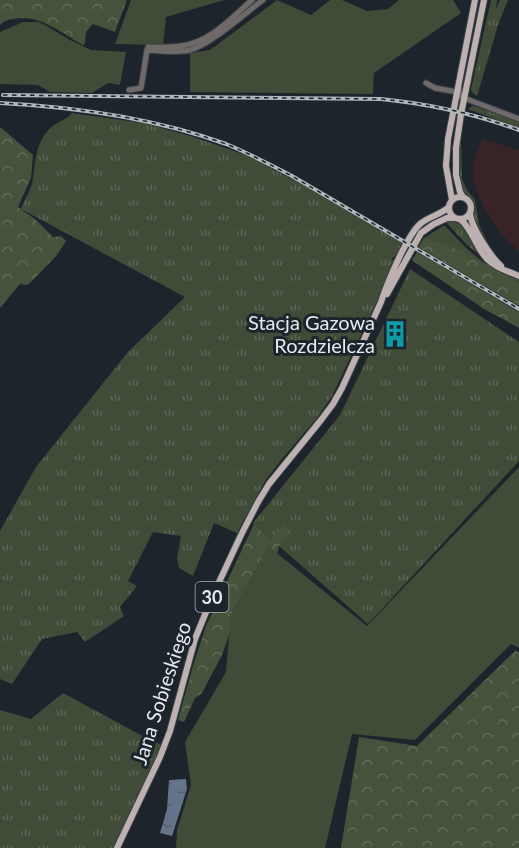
<svg xmlns="http://www.w3.org/2000/svg" width="519" height="848" font-family="Lato,sans-serif">
<style>
.commercial{fill:#382427}
.grass{fill:url(#grass-tufts)}
.forest{fill:url(#forest-crowns)}
.garden{fill:#404c38}
.water{fill:url(#water-ripples)}
.lines{fill:none;stroke-linecap:round;stroke-linejoin:round}
.minor-casing{stroke:#394046;stroke-width:7}
.major-casing{stroke:#394046;stroke-width:8}
.minor{stroke:#6f6a69;stroke-width:5}
.major{stroke:#bcb0b0;stroke-width:6}
.rail-casing{stroke:#b1b6bb;stroke-width:4}
.rail{stroke:#1d242b;stroke-width:1.5;stroke-dasharray:4.5;stroke-linecap:butt}
.labels{text-anchor:middle;dominant-baseline:central;stroke-width:6;stroke-linejoin:round;paint-order:stroke}
.shield{fill:#1d242b;stroke:#a9afb4;stroke-width:1.5}
.shield-label{font-size:18px;font-weight:bold;fill:#e5eaee}
.poi-label{font-size:20px;fill:#e5eaee;stroke:#1d242b;text-anchor:end}
.street-label{font-size:20px;fill:#e5eaee;stroke:#1d242b}
</style>
<defs>
<pattern id="grass-tufts" width="24" height="20" patternUnits="userSpaceOnUse" patternTransform="scale(1.5)"><rect width="24" height="20" fill="#404c38"/><path d="M3 7l-1-3M5 7V3M7 7l1-3M15 17l-1-3M17 17v-4M19 17l1-3" fill="none" stroke="#5b6655"/></pattern>
<pattern id="forest-crowns" width="20" height="18" patternUnits="userSpaceOnUse" patternTransform="scale(1.5)"><rect width="20" height="18" fill="#46533c"/><path d="M2 6a3 3 0 1 1 6 0M12 15a3 3 0 1 1 6 0" fill="none" stroke="#616c58"/></pattern>
<pattern id="water-ripples" width="26" height="14" patternUnits="userSpaceOnUse" patternTransform="scale(1.5)"><rect width="26" height="14" fill="#64738a"/><path d="M2 4q2-2 4 0t4 0M15 11q2-2 4 0t4 0" fill="none" stroke="#545c68"/></pattern>
</defs>
<rect width="100%" height="100%" fill="#1d242b"/>
<!-- commercial -->
<path class="commercial" d="M483,139l36,11v101l-16,-15 -18,-26 -6,-13 -6,-17v-18l6,-16z"/>
<!-- grass -->
<path class="grass" d="M491,0h6l-1,9 4,-9h8l-9,22 -22,74 -5,-4 -1,-3z
M472,106h2l45,16v6l-51,-19z
M72,113l71,10 48,13 55,19 52,27 104,61 -5,12 -5,3v2l5,-1 -65,137 -15,22 -35,41 -17,22 -28,52 -23,-10 -21,53 -14,-8 -2,-9 4,-23 -28,-4 -25,49 9,5 -17,21 4,9 -39,26 -8,-10 -35,7 -30,45 -12,-5v-148l36,-64 92,-115 57,-55 -164,-88c4,-10 11,-21 12,-31 3,-17 2,-30 13,-45 9,-12 18,-11 26,-20z
M461,143l1,36 5,11 8,10 4,25 17,34c-7,-11 -21,-29 -23,-42 0,-4 3,-9 1,-14 -2,-6 -9,-8 -12,-14 -5,-9 -6,-37 -1,-46z
M449,220l12,4 4,4 18,30 -17,-14 -21,-23z
M443,226h2l19,20 19,16 36,18v2c-32,-16 -60,-34 -95,-44z
M410,269l109,73v119l-151,163 -89,-78 13,-16 -21,9 -18,-16 87,-108z
M63,693l85,46 16,7 -47,102h-117v-138l31,9z"/>
<!-- forest -->
<path class="forest" d="M0,0h127l-12,32 -22,-8 -7,8 -1,11 -2,2c-21,-12 -45,-32 -70,-26 -6,1 -9,2 -13,6z
M0,127l33,28 -2,23 -13,29 18,13 17,17 8,-1 5,5 -9,14 -29,30 -8,-1 -20,24z
M424,238c33,7 65,29 95,44v24l-101,-59z
M417,252l102,60v16l-35,-19 -68,-46 -4,-3z
M254,524l17,15 13,-15 8,6 -13,16 -3,12 -42,63 -12,34 -20,38 -7,5 -11,24 -6,-2 15,-54 13,-40z
M516,650l3,3v195h-178l18,-111 58,9z"/>
<!-- garden -->
<path class="garden" d="M131,0h93l-58,17 -3,28 -48,-1z
M277,0l34,15 19,-15h12l25,11 21,-2 11,-9h54l8,13 -87,60 -1,21 -183,-2v-39l20,-3z
M23,22h15l7,3 25,15 21,10 35,2 -6,33 -12,-2 -16,10 -42,-1 -12,-7 -38,-1v-52z
M519,467v181l-8,-4 -96,96 -63,-6 -27,114h-149l1,-18 14,-45 -6,-43 41,-70 5,-58 37,-68 99,80z"/>
<!-- water -->
<path class="water" d="M186,779l1,10 -15,47 -12,-3 7,-24 2,-29z"/>
<g class="lines">
<defs>
<path id="minor" d="M148,48v-1c11,0 22,1 33,-1 30,-4 50,-28 71,-46
M147,50c14,1 29,3 43,0 20,-5 55,-37 73,-50
M426,83l9,5 22,4
M459,88l1,8 4,2 55,21
M129,90l12,-2 6,-38"/>
<path id="major" d="M449 208a11 11 0 1 1 22 0a11 11 0 1 1-22 0Z
M463,197l-3,-5 -4,-17v-27l5,-34 23,-114
M452,200l-6,-34 2,-27 27,-139
M470,212c0,14 21,45 31,54
M460,219c13,10 16,30 28,41 9,9 20,11 31,16
M387,294l34,-61 13,-9 13,-6h7
M117,848l43,-91 10,-26 25,-92 18,-44 28,-60 17,-33 11,-18 52,-64 12,-16 9,-16 39,-86c6,-18 25,-65 39,-78 8,-7 20,-9 29,-17"/>
</defs>
<!-- minor casing -->
<use href="#minor" class="minor-casing"/>
<!-- major casing -->
<use href="#major" class="major-casing"/>
<!-- minor -->
<use href="#minor" class="minor"/>
<!-- major -->
<use href="#major" class="major"/>
<defs>
<path id="rail" d="M3,95l378,4c50,5 91,14 138,31
M0,103c76,4 154,15 226,41 23,9 44,21 66,32l227,133"/>
</defs>
<!-- rail casing -->
<use href="#rail" class="rail-casing"/>
<!-- rail -->
<use href="#rail" class="rail"/>
</g>
<!-- icons -->
<defs>
<symbol id="building-bare" viewBox="-9 -9 18 18"><path d="M-4-6H4V6H1V3H-1V6H-4ZM-2.5-4.3h1.7v1.8h-1.7ZM.8-4.3h1.7v1.8H.8ZM-2.5-1h1.7V.8h-1.7ZM.8-1h1.7V.8H.8Z" fill="#0f9aa8" stroke="#1d242b" stroke-width="2.5" paint-order="stroke"/></symbol>
</defs>
<g fill-rule="evenodd">
<use href="#building-bare" x="376" y="315" width="38" height="38"/>
</g>
<g class="labels">
<!-- shield labels -->
<rect class="shield" x="195.5" y="582" width="33" height="30" rx="4.5"/>
<g class="shield-label">
<text x="212" y="597">30</text>
</g>
<!-- poi labels -->
<g class="poi-label">
<text x="375" y="322">Stacja Gazowa<tspan x="375" dy="23">Rozdzielcza</tspan></text>
</g>
<!-- street labels -->
<g class="street-label">
<text transform="translate(161 693) rotate(-72)">Jana Sobieskiego</text>
</g>
</g>
</svg>
